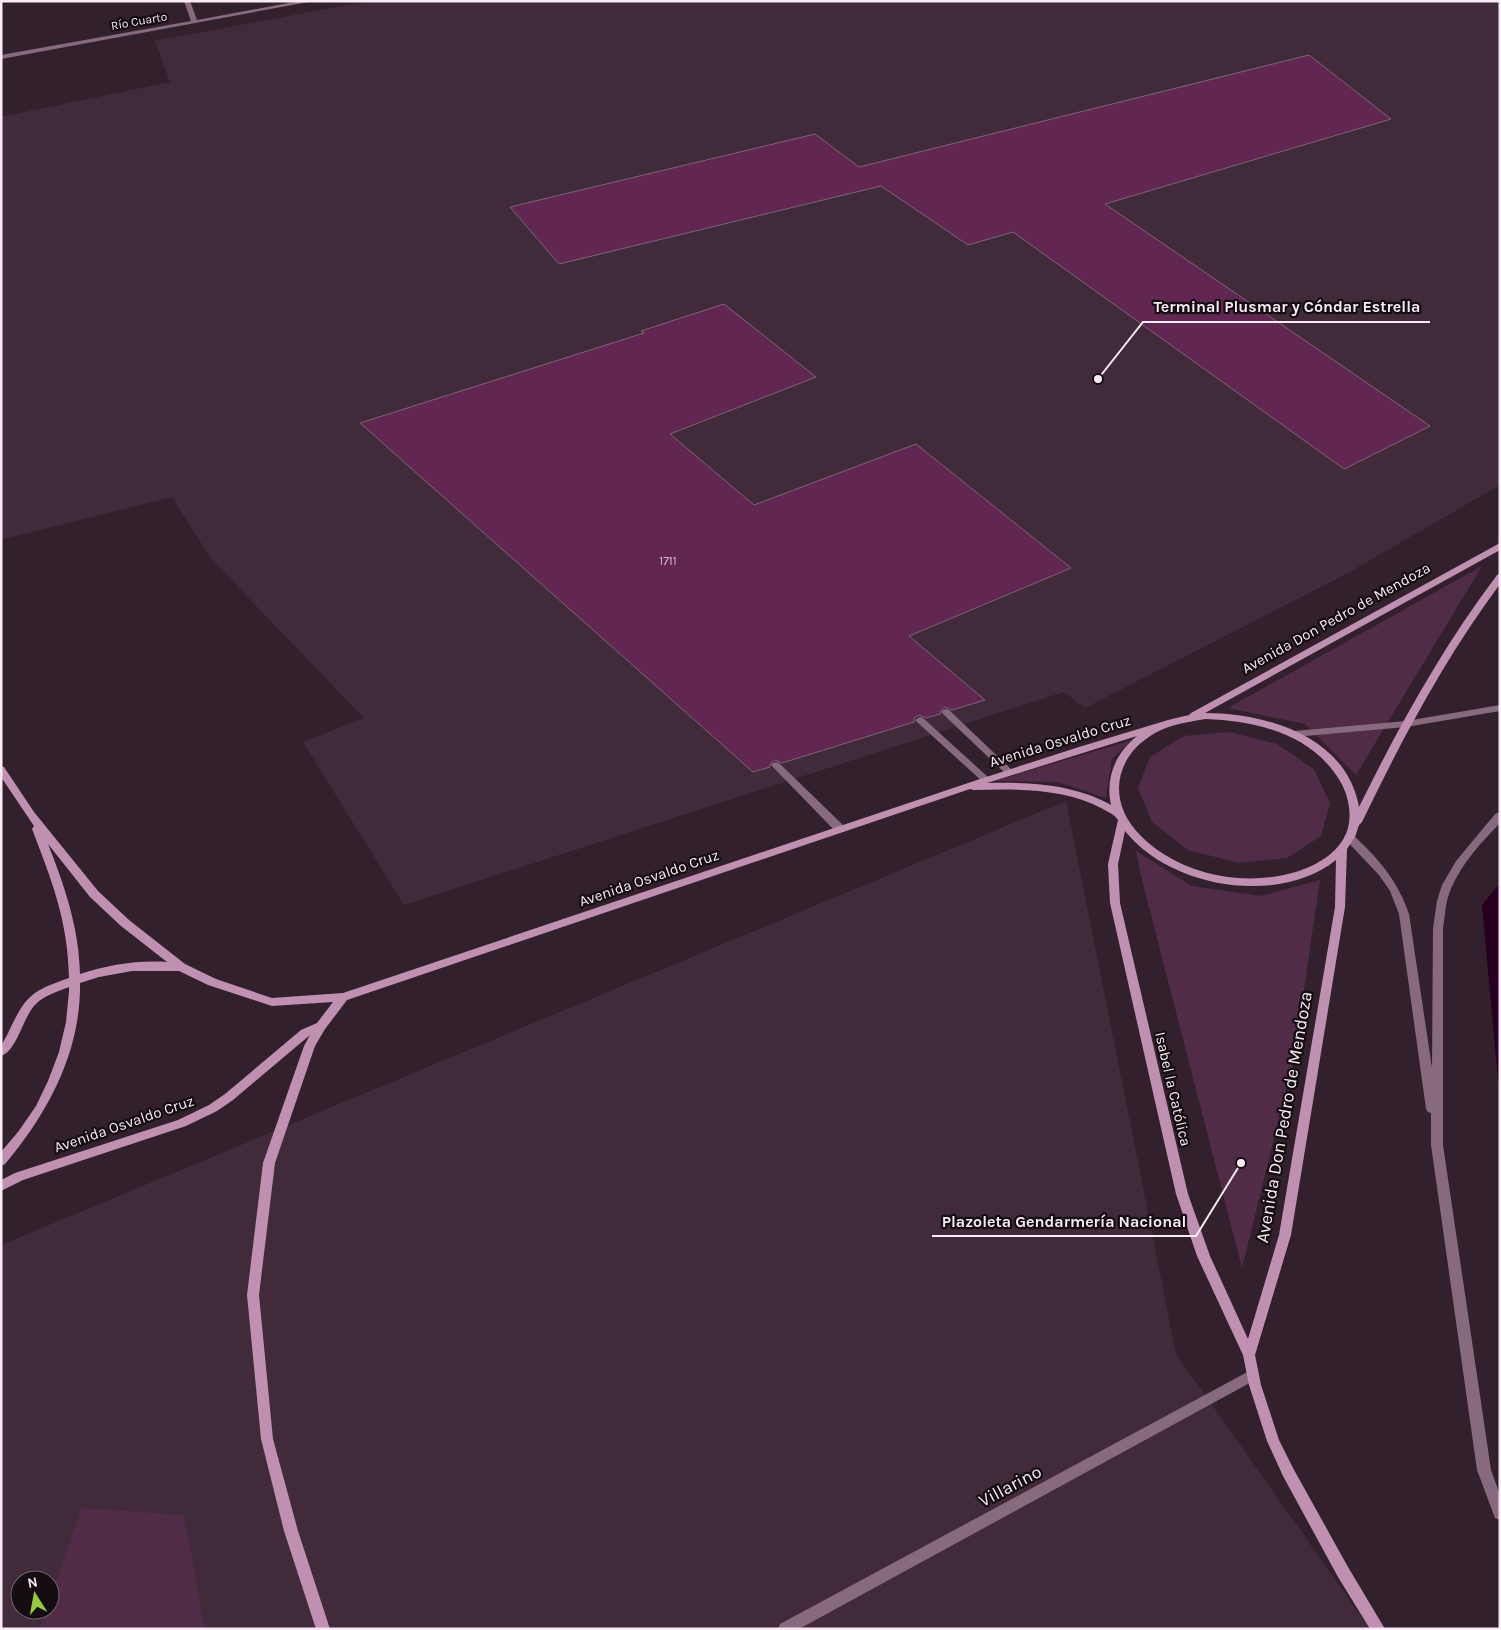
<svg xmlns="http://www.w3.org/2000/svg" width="1501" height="1630" font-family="Karla,sans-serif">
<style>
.built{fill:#412a3a;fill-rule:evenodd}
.green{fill:#502c46}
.water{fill:#26001e}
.building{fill:#622653;stroke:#7b6674}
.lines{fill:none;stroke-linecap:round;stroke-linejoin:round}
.lane{fill:#886a7f;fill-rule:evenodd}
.street{fill:#886a7f;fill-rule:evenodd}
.secondary{fill:#c090b1;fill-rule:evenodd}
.labels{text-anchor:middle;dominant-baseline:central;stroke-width:4.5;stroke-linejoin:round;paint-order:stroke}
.far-street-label{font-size:12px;fill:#f8ebf3;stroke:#150d12}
.number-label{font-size:12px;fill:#d2bacb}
.street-label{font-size:15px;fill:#f8ebf3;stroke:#150d12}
.near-street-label{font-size:18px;fill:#f8ebf3;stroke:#150d12}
.leader{fill:none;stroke:#f8ebf3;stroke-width:2}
.callout-dot{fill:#f8ebf3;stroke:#150d12;stroke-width:2}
.callout-label{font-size:16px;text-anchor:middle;font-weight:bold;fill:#f8ebf3;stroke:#150d12;stroke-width:4.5;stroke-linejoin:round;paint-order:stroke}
</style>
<rect width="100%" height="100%" fill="#32212d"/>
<!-- built -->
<path class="built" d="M369,1h1131v484l-152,88 -263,135 -21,-16 -660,213 -101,-163 61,-24 -152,-158 -40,-63 -171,43v-423l169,-35 -15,-41z
M1066,801l110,553 194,275h-1369v-384zM20,1580h30v30h-30z"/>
<!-- green -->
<path class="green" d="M1482,566l-126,209 -51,-51 -77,-16z
M1230,732l47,12 37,25 16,34 -9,33 -34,22 -48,5 -51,-13 -36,-28 -14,-34 12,-31 34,-21z
M1132,740l-20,19 -6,39 -48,-16 -63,-1z
M1136,851l56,35 69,10 59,-16 -26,178 -52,210 -102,-396z
M81,1508l103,7 21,114h-165l6,-19h4v-11z"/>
<!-- water -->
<path class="water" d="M1500,883v220l-18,-198z"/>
<!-- building -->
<path class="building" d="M1309,55l82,64 -286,85 325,222 -86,43 -331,-237 -45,13 -87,-59 -322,78 -49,-57 305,-73 44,33z
M724,304l92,73 -146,57 84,71 162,-61 155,124 -162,68 76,64 -33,10 -7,-3 -5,4v3l-14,4 -7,-3 -5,3v4l-132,41 -7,-3 -5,4v3l-17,5 -393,-349 284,-90 -3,-2z"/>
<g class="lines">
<!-- lane -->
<path class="lane" d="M1500,705v6l-94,16 -112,10 -5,-3 5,-3 112,-10z
M946,709l3,1 63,60 2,2 -2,2h-6l-63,-60 -2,-2 2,-2z
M920,717l3,1 66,60 2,2 -2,2h-6l-66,-60 -2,-2z
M776,762l3,1 65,63 1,3 -1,3h-8l-63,-65 -2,-2 2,-2z
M1496,813h4v10c-21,22 -42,44 -52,74 -3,10 -3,21 -5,31v217l48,325 9,25v25l-5,-2 -18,-48 -46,-325v-32l-3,-1 -2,-3 -27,-195 -9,-23 -11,-16 -35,-37 1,-3h8c25,23 45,46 56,79l23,154 1,-140 4,-27 5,-16 14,-24z"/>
<!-- street -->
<path class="street" d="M184,1h6l7,19 102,-19h15l-313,58v-4l190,-34z
M1253,1369l4,2 2,4 -2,4 -458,250h-21l2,-5z"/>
<!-- secondary -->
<path class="secondary" d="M1500,543v7l-295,163c62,0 142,24 154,94 40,-81 83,-159 138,-232l3,-1v10c-55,74 -98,155 -138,238l-3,3 -4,12 -8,12 -2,58 -54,328 -36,120 6,30 18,55 14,28 55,99 37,62h-15l-32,-52 -55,-101 -16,-35 -18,-56 -6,-30 -46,-99 -21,-62 -66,-291 -2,-39 10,-44c-3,-5 -10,-8 -15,-11 -39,-21 -86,-20 -129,-19l-4,-1 -623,211 -22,29 -10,17 -40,117 -16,132 14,144 25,92 32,98h-14l-32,-98 -23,-92 -14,-144 16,-132 41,-117 6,-11 -77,65 -16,11 -31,15 -163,54 -22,11v-11l14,-7 163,-53 31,-15 16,-11 76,-64 16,-7 16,-21 -61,4 -64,-21 -29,-14h-47l-33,6 -19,6c1,69 -32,130 -75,181l-4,2v-14l17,-20 18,-26 12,-25 11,-29 7,-30 3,-31v-4c-12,5 -25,8 -34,18 -12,12 -18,46 -34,51 0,-14 3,-14 8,-25 17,-36 23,-40 60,-53 -1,-57 -17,-97 -37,-149l2,-3 -33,-49v-11l3,1 30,45 64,79 31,29 56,44 31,15 56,19 71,-5 640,-215 96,-31 89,-27 21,-5 2,-2zM1206,719c51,2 106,15 134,62 8,13 12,32 8,47 -6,22 -28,36 -49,43 -52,17 -118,5 -158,-35 -34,-33 -28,-79 14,-103 16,-9 33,-11 51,-14zM1137,736c-21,17 -32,41 -26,69 -37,-21 -82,-23 -124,-22zM1125,831c45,57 153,75 211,29l-1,47 -56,328 -31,104 -38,-83 -22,-62 -68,-291 -2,-39zM48,844l42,53 31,29 46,36c-30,-2 -59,3 -87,12 -1,-46 -15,-87 -32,-130z"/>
</g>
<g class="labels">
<!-- far-street labels -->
<g class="far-street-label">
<text transform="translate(139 21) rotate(-10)">Río Cuarto</text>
</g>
<!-- number labels -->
<g class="number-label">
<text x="668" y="561">1711</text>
</g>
<!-- street labels -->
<g class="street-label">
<text transform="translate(1336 618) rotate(-29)">Avenida Don Pedro de Mendoza</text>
<text transform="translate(1060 741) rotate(-17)">Avenida Osvaldo Cruz</text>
<text transform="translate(649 878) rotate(-19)">Avenida Osvaldo Cruz</text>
<text transform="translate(1173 1089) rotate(77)">Isabel la Católica</text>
<text transform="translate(124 1124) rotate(-19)">Avenida Osvaldo Cruz</text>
</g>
<!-- near-street labels -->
<g class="near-street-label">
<text transform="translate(1284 1117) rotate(-80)">Avenida Don Pedro de Mendoza</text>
<text transform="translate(1010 1486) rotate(-28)">Villarino</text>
</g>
</g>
<!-- callouts -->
<path class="leader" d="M1098 379L1143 322H1430M1241 1163L1196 1236H932"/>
<g class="callout-dot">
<circle cx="1098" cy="379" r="5"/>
<circle cx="1241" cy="1163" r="5"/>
</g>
<g class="callout-label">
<text x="1287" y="312">Terminal Plusmar y Cóndar Estrella</text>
<text x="1064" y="1227">Plazoleta Gendarmería Nacional</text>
</g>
<!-- border -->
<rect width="1501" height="1630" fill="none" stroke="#f8ebf3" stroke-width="5"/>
<!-- north arrow -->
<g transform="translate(35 1595) rotate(349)"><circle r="24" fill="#150d12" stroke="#70666c"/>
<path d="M0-4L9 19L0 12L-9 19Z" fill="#95cc3b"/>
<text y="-8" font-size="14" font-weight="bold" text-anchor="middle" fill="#f8ebf3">N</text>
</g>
</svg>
